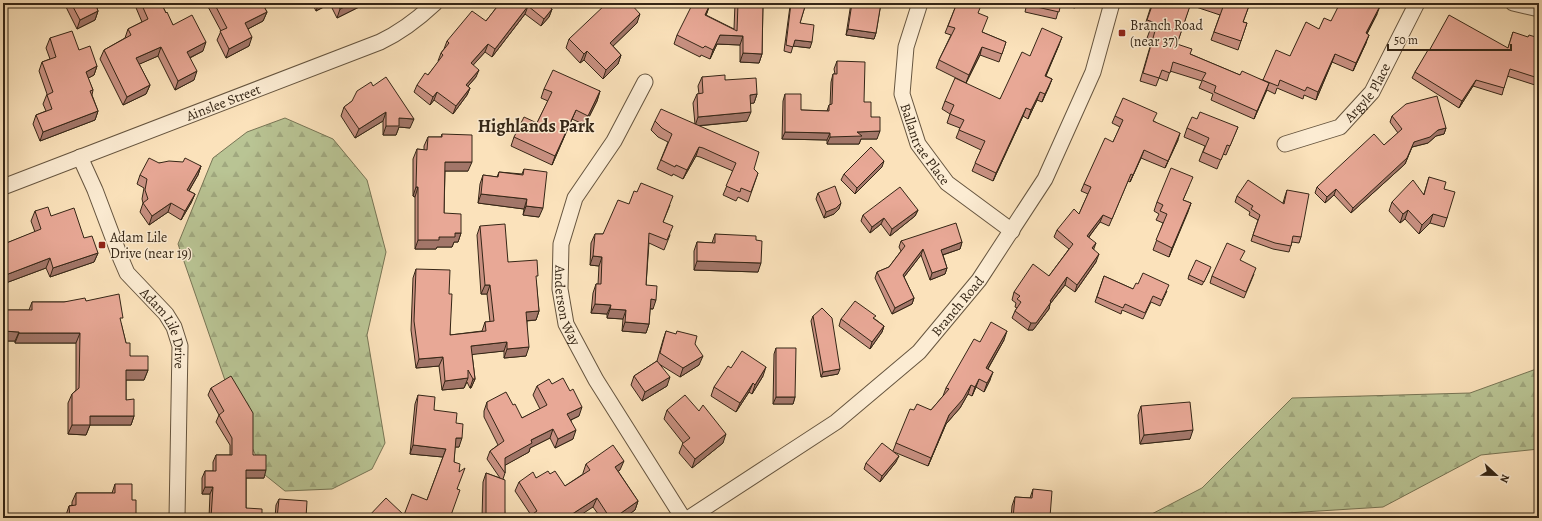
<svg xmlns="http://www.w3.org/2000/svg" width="1542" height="521" font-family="Alegreya,serif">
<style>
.forest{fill:url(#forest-firs);stroke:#777555}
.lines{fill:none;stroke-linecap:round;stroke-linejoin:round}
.minor-casing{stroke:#66553f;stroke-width:17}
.minor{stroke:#fcecd3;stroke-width:15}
.wall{fill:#c89081;stroke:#352616}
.shaded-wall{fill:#a27669;stroke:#352616}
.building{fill:#e8a896;stroke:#352616}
.poi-dot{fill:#8f2418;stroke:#fcecd3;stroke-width:1.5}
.labels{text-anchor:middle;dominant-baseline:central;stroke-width:3;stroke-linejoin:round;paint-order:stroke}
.poi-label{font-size:14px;fill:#352616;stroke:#fcecd3;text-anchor:start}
.street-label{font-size:14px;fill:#352616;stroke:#fcecd3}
.district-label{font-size:18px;font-weight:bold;fill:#352616;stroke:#fcecd3}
</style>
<defs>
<pattern id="forest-firs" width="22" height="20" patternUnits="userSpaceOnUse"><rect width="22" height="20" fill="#b9c494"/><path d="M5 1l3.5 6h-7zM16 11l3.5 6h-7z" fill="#a0a87f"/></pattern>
</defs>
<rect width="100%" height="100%" fill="#fbe2bb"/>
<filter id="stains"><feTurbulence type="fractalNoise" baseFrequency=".005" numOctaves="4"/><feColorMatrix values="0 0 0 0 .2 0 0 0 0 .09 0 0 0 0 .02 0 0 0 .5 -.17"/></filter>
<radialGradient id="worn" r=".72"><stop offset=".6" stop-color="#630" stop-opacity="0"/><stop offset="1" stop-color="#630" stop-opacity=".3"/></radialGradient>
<!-- forest -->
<path class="forest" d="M285,118l48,21 34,41 19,72 -19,83 18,108 -13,26 -40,20 -47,2 -20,-16 -27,-57 -60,-174 35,-86 34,-26z
M1539,368v81l-58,6 -98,52 -128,8 -7,3h-104l58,-30 90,-90 178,-5z"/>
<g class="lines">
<defs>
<g id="minor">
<path id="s1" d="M920,3l-14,44 -4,47 16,50 29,39 65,48"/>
<path d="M1513,3l26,6"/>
<path id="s2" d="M645,82l-31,59 -39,57 -14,46 -1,45 6,35 30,56 87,138"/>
<path id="s3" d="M1285,144l55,-17 32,-35 45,-89"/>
<path id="s4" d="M80,157l15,33 26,69 6,14 39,41 8,13 6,19 -3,172"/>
<path id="s5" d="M3,187l377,-145c21,-10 38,-23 55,-39"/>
<path id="s6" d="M689,518l147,-96 83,-70 60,-72 66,-101 48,-107 19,-69"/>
</g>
</defs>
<!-- minor casing -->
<use href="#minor" class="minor-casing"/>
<!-- minor -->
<use href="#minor" class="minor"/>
</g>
<!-- wall -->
<path class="wall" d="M64,3h43l-10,5 1,3 -3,9 -18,9z
M134,3h27l5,10 7,12 30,26 -13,7 4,22 -19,10 -17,-34 -19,8 11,21 -4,9 -23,11 -23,-46 4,-9 21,-12 3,-9 14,-7z
M206,3h56l5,9 -4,9 -15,8 1,17 -23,12 -9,-18 4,-9z
M312,3h49l-2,4 -22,11 -7,-14 -14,7z
M500,3h49l-2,2 5,4 -3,8 -8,9 -16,-12 -33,43 -7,-5 -12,13 3,12 -8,9 2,2 -3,7 -14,19 -19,-14 -4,5 -16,-13 3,-7 11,-10 11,-14h-1l3,-8 3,-4 3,-8 39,-20z
M735,3h28l-1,51 -3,9 -19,-1v-17l-23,-1 -7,15 -9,-4 -1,2 -26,-13 3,-9 33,-31 -4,11 28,14z
M784,3h22l-6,20 10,25 -17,-2 -2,7 -7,-2 6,-45 -6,-2z
M851,3h30l-5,30 -2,6 -28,-4z
M957,3l21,11 4,18 24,10 -7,20 -19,-7 -14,28 -30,-15 3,-8 12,-25 -6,-2z
M1027,3h50l-2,5 -15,-3 -4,14 -31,-7z
M1152,3h98l-7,19 4,1 -9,27 -27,-10 9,-25 -30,-10 -13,39 13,10 50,21 23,5 27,-24 29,-27 12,-8 46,-7 -10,20 -1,9 -13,28 -21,-9 -16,38 -12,-5 -1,4 -26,-11 -2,6 -8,-4 -13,29 -43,-19 2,-6 -14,-6 3,-7 -32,-10 -3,10 -8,-3 -3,8 -16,-5 12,-41 -5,-2 3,-8 -6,-2z
M612,4l21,3 4,16 -24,23 8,9 -3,9 -15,15 -19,-19 -4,3 -14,-15 3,-9z
M1513,32l25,46 -3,7 -28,-9 -5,19 -29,-9 -14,22 -47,-30 3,-6 14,-21 79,-3z
M50,38l29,12 18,16 -3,9 -6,3 5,12 -1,5 6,16 -3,9 -55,21 -7,-17 3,-9 10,-4 -3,-7 4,-10 -8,-23 3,-9 8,-3 -4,-11z
M1059,45l-13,31 6,3 -10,23 -5,-2 -9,19 -5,-3 -30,65 -21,-10 9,-21 -25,-12 4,-10 -13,-5 3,-9 -8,-5 3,-8 55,-2 30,-43z
M837,61l27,41 7,15 6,22h-16l-2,5h-32v-4l-45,-1 1,-38 2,-7 16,16 26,1 2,-6h1l1,-23 2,-8h2l-1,-5z
M702,77l23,3 32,14 -3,9h-4l-3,18 -49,5 60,47 -10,29 -10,-5 -2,4 -13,-6 10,-24 -33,-14 -4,-1 -13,23 -10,-5 -1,2 -15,-7 11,-27 -10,-5 -7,-7 4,-9 40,3 -2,-21 4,-9h2l-1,-8z
M373,86l37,42 -11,-1 -3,8h-13v-14l-28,17 -14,-22 3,-9z
M544,89l56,2 -3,10 -12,24 -13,-6 -20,46 -41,-19 3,-9 23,-14 11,-22 -7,-3z
M1115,116l39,5 24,19 -13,28 -24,-10 -11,24 -2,-1 -19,45 -9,-4 -11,15 5,13 2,12 -21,30 -10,-7 -15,19 -1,5 -16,21h-5l-16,-12 3,-7 2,-3 -2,-1 1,-4 -4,-3 2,-8 35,-16 20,-27 -15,-12 3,-7 22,-16 9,-20 -7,-3 3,-7 29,-42 7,-15 -8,-4z
M1392,116l54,12 -2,6 -8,2 -8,7 -16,4 -7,17 -54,49 -17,-18 -9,8 -10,-10 2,-6 67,-42 14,-12 -8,-11z
M1197,119l41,8 -12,28 -3,-1 -6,15 -18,-8 6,-15 -21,-9 3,-9z
M442,134l26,37h-23l-1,42 17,20 -3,9h-4l-2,5h-15l-1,2h-21v-52l-2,-1v-37l4,-10 7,1v-4l4,-9h13z
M159,163l42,3 -3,9 -9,16 6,3 -4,9 -10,17 -13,-8 -19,13 -9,-13 3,-9 -1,-4 2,-11 -7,-4 3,-9z
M882,167l-27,27 -14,-14 3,-6z
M524,169l15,48 -16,-2 1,-6 -46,-6 2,-19 3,-9 14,2 2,-5 23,2z
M1429,177l15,12 3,29 -3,9 -14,-4 -11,11 -14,-15 -5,4 -11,-12 3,-9 32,-8z
M1189,186l-6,14 8,3 -22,54 -16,-7 10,-27 -7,-3 3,-6 -5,-3 3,-9z
M1287,190l14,47 -2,6 -7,-1 -3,10 -16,-3 -22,-8 7,-21 -9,-5 1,-3 -15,-10 2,-6 46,7 2,-7z
M818,193l21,16 -5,5 -10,4 -8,-19z
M629,204l41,1 -7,17 7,13 -6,15 -15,-7 -3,42 7,24h-3l-1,15 -3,9 -24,-2 1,-12 -16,-1v-4l-16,-1 2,-20 3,-9h2l1,-18 -9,-1 1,-22 4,-9h8z
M918,210l-3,6 -25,20 -9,-12 -11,9 -9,-12 2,-6z
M35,211l16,5 33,22 14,15 -4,9 -44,15 -4,-9 -43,16v-42l1,2 31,-12 -4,-11z
M480,226l28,36 28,18 3,31 -3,9 -9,1 -1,35 -22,2v-7l-32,3 3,25 -4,9h-1l-3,-6 -3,6 -22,2 -3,-24 -23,2 -5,-38 2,-52 3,-9 33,25 1,41 32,-4 3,-9h5l-3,-28h-6l-4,-59z
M715,234l41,6 2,32 -64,-2v-19l3,-9 15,1z
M901,241l61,1 -2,7 -17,6 4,13 -2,6 -15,6 -9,-25 -17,22 10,21 -2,6 -20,10 -17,-36 2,-6 12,-5 12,-16 -2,-4z
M1241,261l13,13 -10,24 -34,-15 2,-7z
M1210,270l-8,15 -14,-6 1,-4z
M1104,276l29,13 34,2 -7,15 -9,-4 -8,17 -21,-9 -1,4 -26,-12z
M86,301l35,22 5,20 4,13 18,14 -4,10h-18v20l8,16 -3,9h-41l-4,10 -18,-1v-31l4,-9 4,-4v-47h-61v-2h-12v-31h26l3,-8h32z
M813,316l25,58 -17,3 -10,-56z
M841,319h34l9,7 -2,6 -12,17 -31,-23z
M666,331l29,13 4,21 -19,12 -21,-13 8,22 -25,15 -11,-16 3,-9 23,-15 6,-21z
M1004,340l-16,29 2,11 -6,12 -8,-5 -4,9 -4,-2 -8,14 -14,16 -18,42 -34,-14 2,10 -16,20 -16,-13 2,-6 27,-12 3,-8 18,-33h17l12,-14 3,-8 34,-46z
M776,348l19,49 -2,7h-20l1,-50z
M731,368l32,8 -11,18 -3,-2 -13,20 -25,-16 3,-9z
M552,384l27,32 -8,4 2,19 -18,9 -5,-10 -20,10 -1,4 -24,13v8l-2,6 2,39h-23l1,-36 3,-9 14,5 -13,-19 3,-8 8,-6 -14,-28v-6l3,-9 26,3 9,13 18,-9 -7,-14 4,-9z
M211,388l42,67 11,23h-18v30l16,10h-53l1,-24h-8v-16l3,-7h8v-9l3,-7h14v-10l-14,-23 3,-7 -11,-20z
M418,395l16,15 22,13 3,24h-4l-1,15 3,27 -7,29h-83l37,-3 23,-15 16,-43 -33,-3 5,-50z
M1141,406l49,33 -50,5 -2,-29z
M667,410l32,1 24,32 -31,25 -13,-15 4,-10 -19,-24z
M586,464l34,6 -2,1 20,30 -3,9 -11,8h-23l-8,-11 -62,8 -16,-24 4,-9 17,-4 14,-4 15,12 18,-12v-1z
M115,484l17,16 2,18h-68v-3l3,-9 3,-1v-3l4,-9h36z
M1033,489l17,28v1h-39l1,-12 3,-9 15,1z
M279,499l27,19h-31l1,-13z"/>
<!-- shaded-wall -->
<path class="shaded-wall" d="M94,3h13l-16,8z
M319,3h11l-14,8z
M352,3h9l-2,4 -22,11 3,-9z
M632,3h2l-2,6 -1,-5z
M710,4l-3,9 -6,11 4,-9z
M528,6l-3,8 -33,43 3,-8z
M1380,6l-3,8 -14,27 3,-8z
M552,9l-3,8 -8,9 3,-7z
M98,11l-3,9 -18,9 3,-9z
M267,12l-4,9 -21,11 3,-9z
M640,14l-3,9 -30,29 3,-9z
M848,29l28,4 -2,6 -28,-4z
M720,35l23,1 -3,9 -23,-1 -7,15 3,-9z
M1369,35l-3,8 -13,28 3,-8z
M252,37l-3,9 -23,12 3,-9z
M1062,37l-3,8 -17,39 3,-8z
M795,40l17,2 -2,6 -17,-2z
M206,42l-3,9 -20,10 4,-9z
M488,44l-3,8 -17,19 3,-8z
M161,47l-3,9 -25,11 3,-9z
M982,47l-2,8 -14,28 3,-8z
M587,51l-3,9 -4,3 4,-9z
M743,53l19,1 -3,9 -19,-1z
M1335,54l-3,8 -16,38 2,-8z
M621,55l-3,9 -15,15 3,-9z
M97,66l-3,9 -11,6 3,-9z
M479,70l-3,7 -13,15 3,-7z
M197,71l-3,9 -19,10 3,-9z
M1052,79l-3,8 -7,15 3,-8z
M1476,80l-3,6 -14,22 3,-7z
M1269,83l-3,8 -12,28 3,-8z
M150,85l-4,9 -23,11 4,-8z
M470,88l-3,7 -14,19 3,-8z
M600,91l-3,10 -12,24 3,-9z
M437,92l-3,8 -4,5 3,-8z
M1040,92l-3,8 -9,19 3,-9z
M757,94l-3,9 -8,1 4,-9z
M1026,108l-3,8 -30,65 3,-8z
M576,110l-4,9 -20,46 3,-9z
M98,111l-3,9 -55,21 3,-9z
M386,112l-3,9 -28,17 4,-9z
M751,112l-4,9 -52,5 3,-9z
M399,118l15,1 -4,9 -11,-1 -3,8h-13l3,-9z
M1446,128l-2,6 -8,2 -8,7 -16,4 -7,17 -54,49 2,-5 61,-66 24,-12z
M880,131l-3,8h-16l-2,5h-32l3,-7 27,-5z
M785,132l45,1 -3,7 -45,-1z
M1180,133l-2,7 -13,28z
M699,147l-3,9 -13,23 4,-9z
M1144,150l-3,8 -11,24 3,-7z
M884,161l-2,6 -27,27 2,-6z
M445,162h27l-4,9h-26z
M201,166l-3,9 -14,24 3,-9z
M416,187h2l-3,10 -2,-1z
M1336,189l-2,6 -9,8 2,-6z
M195,194l-4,9 -10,17 4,-9z
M481,194l46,5 -3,10 -46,-6z
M171,203l-3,9 -19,13 3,-9z
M841,203l-2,6 -5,5 -10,4 2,-6z
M1191,203l-3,9 -19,45 3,-9z
M526,206l17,2 -4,9 -16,-2z
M918,210l-3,6 -25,20 2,-7z
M1408,210l-3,9 -5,4 3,-9z
M1433,214l-3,9 -11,11 3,-9z
M1103,215l-3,7 -16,21 3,-7z
M884,218l-3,6 -11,9 2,-6z
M455,233h6l-3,9h-4l-2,5h-15l-1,2h-21l3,-9 21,-3z
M962,242l-2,7 -21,7 2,-6z
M1096,243l-3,8 -1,-3z
M923,249l-2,6 -20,26 2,-6z
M98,253l-4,9 -44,15 3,-9z
M1099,254l-3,8 -21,30 2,-7z
M593,256l9,1 -3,9 -9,-1z
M50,258l-4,10 -43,16v-8z
M697,261l64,2 -3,9 -64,-2z
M947,268l-2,6 -15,6 2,-7z
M1067,277l-2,8 -15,19 -1,5 -16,21h-5l3,-7 19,-22z
M485,285h5l-3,9h-6z
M914,298l-2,6 -20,10 3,-6z
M651,299l5,1 -3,9 -5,-1z
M595,304l16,1 -4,9 -16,-1z
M610,309l16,1 -3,9 -16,-1z
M539,311l-3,9 -14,1 4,-9z
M625,322l24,2 -3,9 -24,-2z
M884,326l-2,6 -12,17 2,-7z
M3,331l16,1 -4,9h-12z
M1007,331l-3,9 -21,37 3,-9z
M19,333h61l-4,10h-61z
M507,342l-3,9 -36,4 3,-9z
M529,347l-3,9 -22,2 3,-9z
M703,356l-4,9 -19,12 3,-9z
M443,357l-4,9 -23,2 3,-9z
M766,367l-3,9 -11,18 3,-9z
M840,369l-2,5 -17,3 2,-5z
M126,370h22l-4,10h-22z
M993,372l-3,8 -6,12 3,-9z
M670,377l-3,9 -25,15 3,-9z
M468,378l-4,10 -22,2 3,-9z
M473,379h2l-4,9h-1z
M979,379l-3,8 -4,9 3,-9z
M753,383l-4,9 -13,20 4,-9z
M971,385l-3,9 -8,14 -14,16 -18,42 21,-51z
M776,397h19l-2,7h-20z
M582,407l-3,9 -15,7 3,-9z
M90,416h44l-3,9h-41l-4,10 -18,-1 4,-9z
M553,429l-3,9 -20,10 -1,4 -27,15 3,-9 26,-18z
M576,430l-3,9 -18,9 3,-9z
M1193,430l-3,9 -50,5 4,-9z
M726,434l-3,9 -31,25 3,-9z
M456,438h6l-3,9h-6z
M413,445l33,4 -3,8 -33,-3z
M899,456l-3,6 -16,20 2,-6z
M624,461l-4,9 -9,6 4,-9z
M246,470h20l-2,8h-21z
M205,487h8l-3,7h-8z
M597,498l-4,9 -17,11h-10z
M638,501l-3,9 -11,8h-10z
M123,514h13l-2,4h-44z
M1033,516l17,1v1h-18z"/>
<!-- building -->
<path class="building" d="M71,3h24l3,8 -18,9z
M141,3h20l5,10 1,-1 6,13 19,-10 14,27 -19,10 10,19 -19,10 -17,-34 -25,11 14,27 -23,12 -23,-47 27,-15 -3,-6 20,-10z
M214,3h48l5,9 -22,11 7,14 -23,12 -9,-18 7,-3z
M337,3h15l-12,6z
M500,3h45l7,6 -8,10 -16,-13 -33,43 -7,-5 -17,19 8,7 -13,15 4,3 -14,18 -19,-14 -4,5 -16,-12 8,-12 3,2 15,-20 -2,-2 8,-10 -2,-2 25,-30 14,10z
M607,3h5v1l1,-1h19l-1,1 9,10 -30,29 11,12 -15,15 -19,-19 -3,3 -15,-15z
M693,3h14l3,1 -5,11 32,16 1,-28h25l-1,51 -19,-1v-17l-23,-1 -7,15 -8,-4 -2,2 -26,-13z
M791,3h15l-6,20 14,2 -2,17 -17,-2 -2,7 -7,-2z
M852,3h29l-5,30 -28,-4z
M957,3h25l-4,10 10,4 -6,15 24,10 -4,12 -20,-7 -13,28 -30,-15 16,-32 -7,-2z
M1028,3h33l-2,9 -31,-7z
M1153,3h38l-14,41 15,5 -2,5 50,21 2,-4 27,12 -12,28 -43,-19 2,-6 -14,-6 4,-7 -33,-11 -3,11 -8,-3 -3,8 -16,-5 12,-42 -5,-1 3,-8 -6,-2z
M1212,3h38l-7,19 4,1 -6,18 -27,-9 9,-25z
M1340,3h35l5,3 -14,27 3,2 -13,28 -21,-9 -17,38 -11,-5 -2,4 -25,-11 -2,6 -15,-6 13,-30 14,6 16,-34 13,7 5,-11 7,3z
M1449,15l59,33 5,-16 15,5 1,-2 10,3v36l-1,4 -28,-9 -6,19 -28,-8 -14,21 -47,-29 13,-22 1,1z
M1042,28l20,9 -17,39 7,3 -7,15 -5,-2 -9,18 -5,-2 -30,65 -21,-10 10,-22 -26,-11 5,-10 -14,-6 4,-9 -9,-4 10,-23 45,21 22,-47 8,4z
M72,31l7,19 11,-4 7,20 -11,6 7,18 -3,1 8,20 -55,21 -7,-17 16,-6 -5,-14 6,-3 -11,-30 14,-5 -6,-19z
M837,61l28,1 -1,40h7v15h9v14l-23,1 5,4 -32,1v-4l-45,-1v-38h16v16l28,1v-6l3,-1 1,-30h4z
M553,70l47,21 -12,25 -12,-6 -21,46 -41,-19 10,-20 13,6 15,-31 -8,-3z
M725,75v5l31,-2 1,16 -7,1 1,17 -53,5 -1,-23 6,-1 -1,-16z
M386,77l28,42 -15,-1v8h-13v-14l-27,17 -15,-22 8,-6 5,-10 14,-9 2,4z
M1437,96l9,32 -8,2 -8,7 -16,5 -7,16 -54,50 -17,-19 -9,8 -10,-10 57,-53 10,11 18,-16 -10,-13 14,-12z
M1123,98l34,15 -4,8 27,12 -12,28 -24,-11 -11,25 -2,-1 -19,45 -9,-4 -16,21 9,7 -4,5 7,6 -22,31 -10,-8 -17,24 1,1 -15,21h-5l-16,-12 6,-9 -4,-3 3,-3 -6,-4 19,-28 16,12 24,-32 -16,-14 17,-21 5,5 12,-27 -7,-3 21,-46 8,4 10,-22 -8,-4z
M661,109l98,43 -5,17 4,4 -7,19 -10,-4 -1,4 -14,-6 10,-23 -33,-15 -4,-1 -12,23 -11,-5 -1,2 -14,-7 11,-26 -10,-6 -7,-7z
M1200,112l38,15 -8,19 -3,-1 -6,15 -18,-8 6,-14 -22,-10 5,-11 5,2z
M442,134l30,1v27h-27l-1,51 17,1v19h-6v4h-16v3h-21v-53h-2l1,-38 10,1 1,-13h14z
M871,147l13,14 -27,27 -13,-14z
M149,158l10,5 10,-2 14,1 2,-4 16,8 -14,24 8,4 -10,17 -14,-8 -19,13 -9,-13 5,-4 -3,-9 2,-11 -7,-4z
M1171,168l22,9 -10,23 8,3 -19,45 -16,-8 11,-26 -7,-3 3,-6 -6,-3z
M524,169l23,3 -4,36 -17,-2 1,-7 -46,-5 2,-19 15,2 1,-5 24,3z
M1429,177l17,5 -2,7 11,3 -8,26 -14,-4 -11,11 -14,-15 -5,4 -11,-12 21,-22 11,15z
M1248,180l36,24 3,-14 22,4 -8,43 -8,-1 -2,10 -16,-3 -22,-8 7,-20 -9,-6 2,-3 -16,-10z
M641,183l32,13 -10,26 10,4 -6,14 -18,-7 -3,52 11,1 -1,14 -5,-1 -2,25 -24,-2 1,-12 -16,-1 1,-4 -16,-1 1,-20h5l1,-27 -9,-1 2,-22h8l15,-34 11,4 5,-13 3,1z
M835,186l6,17 -5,5 -10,4 -8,-19z
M900,187l18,23 -26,19 -8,-11 -12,9 -9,-12z
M48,207l3,9 23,-8 10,30 8,-2 6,17 -45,15 -3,-10 -47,18v-34l1,2 37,-15 -6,-18z
M956,223l6,19 -21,8 6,18 -15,5 -9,-24 -20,26 11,23 -19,10 -18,-36 12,-5 16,-21 -4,-5z
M505,224l3,38 29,-2 1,16h-2l3,35 -13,1 3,35 -22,2v-7l-36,4 4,33h-2l-5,-9v8l-23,3 -2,-24 -24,2 -5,-38 2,-52 34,1 -1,24h3l-2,41 36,-4 -1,-9 9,-1 -4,-36h-5l-5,-59z
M715,234l41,2v4l6,1 -1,22 -64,-2v-19l18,1z
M1227,243l18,8 -5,9 16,8 -10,24 -34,-16z
M1196,260l15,7 -7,15 -15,-7z
M1143,273l26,12 -7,15 -9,-4 -8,17 -20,-9 -2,4 -26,-11 7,-21 29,13 3,-6 2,1z
M119,294l4,24h-3l6,25h4v13h18v14h-22v30l8,-1v17h-44v9h-18v-31l7,-6 1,-55h-61v-1l-16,-1v-21h29v-8h32l21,-4 1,3z
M855,301l21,15 -3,2 11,8 -12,16 -31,-23z
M822,308l10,10 8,51 -17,3 -10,-56z
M991,322l16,9 -21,37 7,4 -6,11 -8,-4 -4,8 -4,-2 -8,14 -14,16 -18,43 -35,-15 14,-34 4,1 3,-6 14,6 18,-21 -3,-1 28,-49 6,3z
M666,331l10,3 1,-3 20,5 -2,8 8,12 -20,12 -23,-15z
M776,348h20l-1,49h-19z
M742,351l24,16 -11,18 -2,-2 -13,20 -26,-16 14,-21 3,2z
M657,361l13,16 -25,15 -11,-16z
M231,376l22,37v42h13v15h-20v38l16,1v9h-51l2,-31h-8v-16h11v-16h16v-17l-13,-23 5,-4 -13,-23z
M563,378l7,13 3,-2 9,18 -15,7 9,16 -18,9 -5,-10 -22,11 1,3 -27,15v15l-15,-22 14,-10 -17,-33v-6l19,-10 7,13 2,-1 7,14 25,-13 -10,-19 12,-7 3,5z
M418,395l17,2 -1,13 23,3 -1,10 7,1 -1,14h-6l-2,24 6,2 -1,8 6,-4 -8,21 3,1 -10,28h-83l19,-20 18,17 8,-21 15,6 19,-51 -33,-4z
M685,395l14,16 4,-6 23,29 -31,25 -13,-15 8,-6 -23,-28z
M1190,402l3,28 -49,5 -3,-29z
M882,443l17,13 -17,20 -16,-13z
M613,445l11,16 -9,6 23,34 -24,17h-4l-13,-20 -31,20h-39l10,-7 -18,-29 14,-10 3,6 12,-7 2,3 5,-3 10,15 25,-16 -4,-6z
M486,473l19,7v38h-19z
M115,484h17v16h4v14h-13v3l-53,1 -1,-12 7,-1v-12h39z
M1033,489l19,2 -2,26 -17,-1v2h-20l2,-21 17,1z
M279,499l28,2 -1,17h-29z"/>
<!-- markers -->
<g class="poi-dot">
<rect x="1118" y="29" width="8" height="8" rx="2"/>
<rect x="98" y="241" width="8" height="8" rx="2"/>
</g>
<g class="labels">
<!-- poi labels -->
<g class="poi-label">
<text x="1130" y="25">Branch Road<tspan x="1130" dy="16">(near 37)</tspan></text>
<text x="110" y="237">Adam Lile<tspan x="110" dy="16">Drive (near 19)</tspan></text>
</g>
<!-- street labels -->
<g class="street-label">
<text stroke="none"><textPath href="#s3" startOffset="102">Argyle Place</textPath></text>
<text stroke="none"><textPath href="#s5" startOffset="236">Ainslee Street</textPath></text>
<text stroke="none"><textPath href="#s1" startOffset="149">Ballantrae Place</textPath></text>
<text stroke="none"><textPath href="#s2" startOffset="246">Anderson Way</textPath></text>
<text stroke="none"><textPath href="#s6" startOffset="344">Branch Road</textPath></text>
<text stroke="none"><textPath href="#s4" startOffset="194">Adam Lile Drive</textPath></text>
</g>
<!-- district labels -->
<g class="district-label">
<text x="536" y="126">Highlands Park</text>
</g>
</g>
<!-- margin -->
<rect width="1542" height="521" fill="none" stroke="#fbe2bb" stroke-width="16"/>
<rect x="4" y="4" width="1534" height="513" fill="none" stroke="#352616" stroke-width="2"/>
<rect x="8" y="8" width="1526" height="505" fill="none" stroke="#352616"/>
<!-- north arrow -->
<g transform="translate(1496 475) rotate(112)" stroke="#fcecd3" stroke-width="3" paint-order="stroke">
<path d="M0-3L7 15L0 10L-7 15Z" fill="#352616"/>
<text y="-6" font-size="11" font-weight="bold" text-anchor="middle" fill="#352616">N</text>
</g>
<!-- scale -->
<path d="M1388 44v6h123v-6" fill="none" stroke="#352616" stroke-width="2"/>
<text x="1394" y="44" font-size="12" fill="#352616" stroke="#fcecd3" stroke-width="3" paint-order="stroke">50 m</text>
<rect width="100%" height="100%" filter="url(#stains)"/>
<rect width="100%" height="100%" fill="url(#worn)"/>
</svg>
